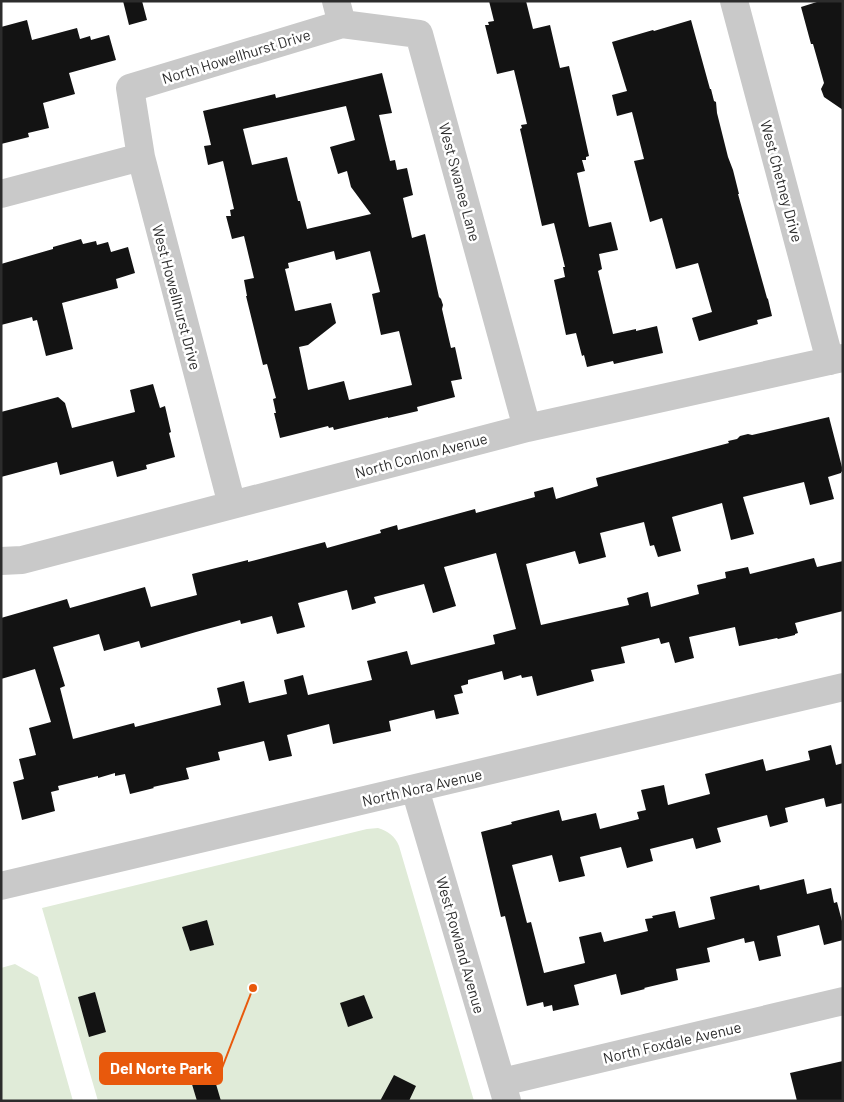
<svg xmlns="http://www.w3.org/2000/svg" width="844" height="1102" font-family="Barlow,sans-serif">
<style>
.green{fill:#e0ebd8}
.building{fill:#131313;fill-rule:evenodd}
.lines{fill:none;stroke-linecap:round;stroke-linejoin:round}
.minor{stroke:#c9c9c9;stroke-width:28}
.labels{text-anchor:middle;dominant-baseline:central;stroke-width:5;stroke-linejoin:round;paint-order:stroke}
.street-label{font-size:15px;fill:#2c2c2c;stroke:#fff}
.leader{fill:none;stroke:#e8590c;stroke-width:2}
.callout-dot{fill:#e8590c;stroke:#fff;stroke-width:2}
.callout{fill:#e8590c;stroke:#e8590c;stroke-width:2}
.callout-label{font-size:16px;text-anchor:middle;font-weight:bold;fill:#fff}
</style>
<rect width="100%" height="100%" fill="#fff"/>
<!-- green -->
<path class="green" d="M378,828c10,3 17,8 21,18l75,255h-376l-56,-193 325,-79z
M15,964l23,13 35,124h-72v-133z"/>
<!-- building -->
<path class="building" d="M123,1h19l5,19 -18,5z
M489,1h37l7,28 17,-4 10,43 9,-2 20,90 -3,1v3h-4l3,11 -8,2 12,54 22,-5 7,28 -19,4 3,15 -4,2 15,63 23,-5v2l21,-5 6,27 -49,11 -1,-3 -26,6 -3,-12 -2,1 -6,-23 -10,2 -12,-55 11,-3 -2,-10h2l-11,-44 -12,3 -22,-97 2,-1 -1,-3 6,-1 -13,-54 -17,4 -12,-49h4l-1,-3 6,-1z
M820,1h23v109l-19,-13 -3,-8 3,-6 -11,-39h-2l-10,-37z
M27,20l5,20 45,-12 3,11 10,-3 1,4 18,-5 7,25 -47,13 6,21 -32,9 6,25 -21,5 1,4 -28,7v-117z
M691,20l19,69h1l3,12 2,1 1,11 11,44 5,13 6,24h-1l29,104 1,1 4,17 -15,4 1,4 -59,17 -7,-23 20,-6 -14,-49 -22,6 -14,-51 -12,4 -16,-61 10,-2 -12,-47 -15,4 -5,-21 15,-4 -15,-49 41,-12 1,1z
M382,73l10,40 -13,2 11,46 5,-1 2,10 10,-2 6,27 -10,3 9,40 13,-4 14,63 2,2 2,6 -1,4 9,39 4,-1 7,32 -11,2 4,16 -38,10 1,4 -30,7v-1l-54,13 -1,-3 -4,1 -1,-2 -48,12 -6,-25h2l-3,-14 3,-1 -9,-34 -4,1 -17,-69h1l-3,-16 10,-2 -10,-42 -12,3 -6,-23h5l-1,-6 4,-1 -11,-48 -15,4 -4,-19 7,-1 -8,-34 72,-17 1,4zM346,106l9,34 -25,7 8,27 9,-3 4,16 20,27 -64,15 -7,-28h-2l-11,-44 -35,8 -9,-36zM334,251l2,9 34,-9 10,41 -8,2 9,41 18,-4 13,54 -63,15 -5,-19 -36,9 -9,-43 9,-2 28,-22 -5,-20 -36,8 -10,-42 4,-1 -1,-5z
M81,239l2,5 13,-3 1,4 11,-3 3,10 17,-5 7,26 -19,6 2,9 -56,15 11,46 -27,7 -9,-36 -4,1 -1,-4 -31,8v-61l52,-15v-2z
M153,384l7,24 5,-2 6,26 -2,1 6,24 -29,8 1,4 -30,8 -4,-16 -53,14 -3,-13 -56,15v-65l57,-15 7,6 7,25 63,-16 -5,-22z
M829,417l14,54 -2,1v1l-13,4 6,22 -24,6 -6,-23 -61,15 11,37 -23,6 -9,-37 -50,14 9,34 -23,6 -4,-12 -4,1 -6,-24 -44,11 6,24 -27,7 -4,-13 -49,13 15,61 88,-20 -2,-7 21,-6 3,15 48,-13 -2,-9 29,-7 -1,-6 23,-5 2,7 64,-16 3,9 26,-6v50l-48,12 3,10 -3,1v1l-17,4 -1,-1 -38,8 -4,-19 -46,10 5,21 -19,5 -6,-21 -8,2 -2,-6 -38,9 4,16 -34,7 3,11 -57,15 -5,-20 -10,2 -1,-3 -17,5 -2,-9 -34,9v4l-7,2 2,7 -9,2 5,19 -23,5 -2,-9 -45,11 2,10 -58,13 -4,-20 -42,11 5,21 -23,5 -5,-20 -46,11 2,8 -34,8 3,11 -36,8 1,1 -24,6 -5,-20 -10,2v-3l-17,5v-2l-40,10 1,4 -8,2 4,19 -33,9 -9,-38 11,-3 -5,-20 17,-4 -7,-27 22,-6 -16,-53 -34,10v-61l66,-19 3,9 75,-21 6,20 46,-12 -5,-21 56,-14v2l77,-20 2,6 54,-15 -1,-3 17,-5 1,5 77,-21 1,4 59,-16 -1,-5 19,-5 3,12 42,-13 -2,-8 133,-35 -1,-2 9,-2 3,-3 8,-2 4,1zM496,553l20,76 -23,6 2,9 -84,21 -4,-14 -40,10 5,19 -64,15 -5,-20 -19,5 3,14 -38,9 -5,-22 -27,7 4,17 -86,22 -1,-4 -61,16 -13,-51 5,-2 -12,-39 46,-13 5,17 35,-10 2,7 55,-16 44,-12 1,4 31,-8 5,18 28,-7 -7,-24 49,-13 5,20 24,-7 -2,-6 50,-13 9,29 23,-7 -12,-39z
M831,745l5,20 7,-2v40l-17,4 -2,-9 -39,10 3,14 -18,5 -3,-12 -50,13 4,14 -25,7 -3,-11 -43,11 3,12 -26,7 -6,-21 -41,10 5,19 -26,6 -7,-27 -40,10 15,58 4,-1 13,51 41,-10 -6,-26 22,-5 3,10 44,-11 -3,-12 8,-1 -1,-2 23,-5 4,17 36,-9 -5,-22 49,-12 1,5 44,-11 3,15 24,-6 3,15 3,-1 6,23v15l-19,5 -5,-20 -42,11 4,20 -22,5 -5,-20 -9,2 -1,-5 -37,10 3,14 -34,7 2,11 -34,8 1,1 -24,6 -5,-21 -42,11 5,20 -26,6 -1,-6 -8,2 -1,-5 -16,4 -22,-90 -4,1 -20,-85 31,-8 -1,-2 48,-12 3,11 34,-8 4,16 39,-10 -2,-7 9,-2 -5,-20 23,-5 4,20 42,-11 -5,-20 58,-15 3,12 44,-11 -2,-9z
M207,920l7,25 -24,6 -8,-24z
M95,992l11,40 -17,5 -11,-40z
M364,995l9,23 -25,9 -8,-24z
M843,1061v40h-46l-7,-28z
M213,1074l8,27h-24l-6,-20z
M394,1075l22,11 -7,15h-29z"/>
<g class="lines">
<!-- minor -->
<path class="minor" d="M336,1l6,23
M734,1l96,360
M1,194l140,-37
M232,505l-91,-348 -11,-69 212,-64 77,10 108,394
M1,561l21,-1 505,-132 316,-70
M415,789l92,312
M1,886l842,-199
M502,1082l341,-81"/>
</g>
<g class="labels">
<!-- street labels -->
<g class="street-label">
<text transform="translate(236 56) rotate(-17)">North Howellhurst Drive</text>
<text transform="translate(782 181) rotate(75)">West Chetney Drive</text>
<text transform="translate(460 182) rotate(75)">West Swanee Lane</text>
<text transform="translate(177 297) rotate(75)">West Howellhurst Drive</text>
<text transform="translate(421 455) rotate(-15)">North Conlon Avenue</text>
<text transform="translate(422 787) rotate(-13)">North Nora Avenue</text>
<text transform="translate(461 945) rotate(74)">West Rowland Avenue</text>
<text transform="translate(672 1042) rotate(-13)">North Foxdale Avenue</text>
</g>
</g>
<!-- callouts -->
<path class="leader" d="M253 988L222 1068"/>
<circle class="callout-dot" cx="253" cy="988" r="5"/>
<rect class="callout" x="100" y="1053" width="122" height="31" rx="5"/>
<g class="callout-label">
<text x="161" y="1074">Del Norte Park</text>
</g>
<!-- border -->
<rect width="844" height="1102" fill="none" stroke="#2c2c2c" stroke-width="5"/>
</svg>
